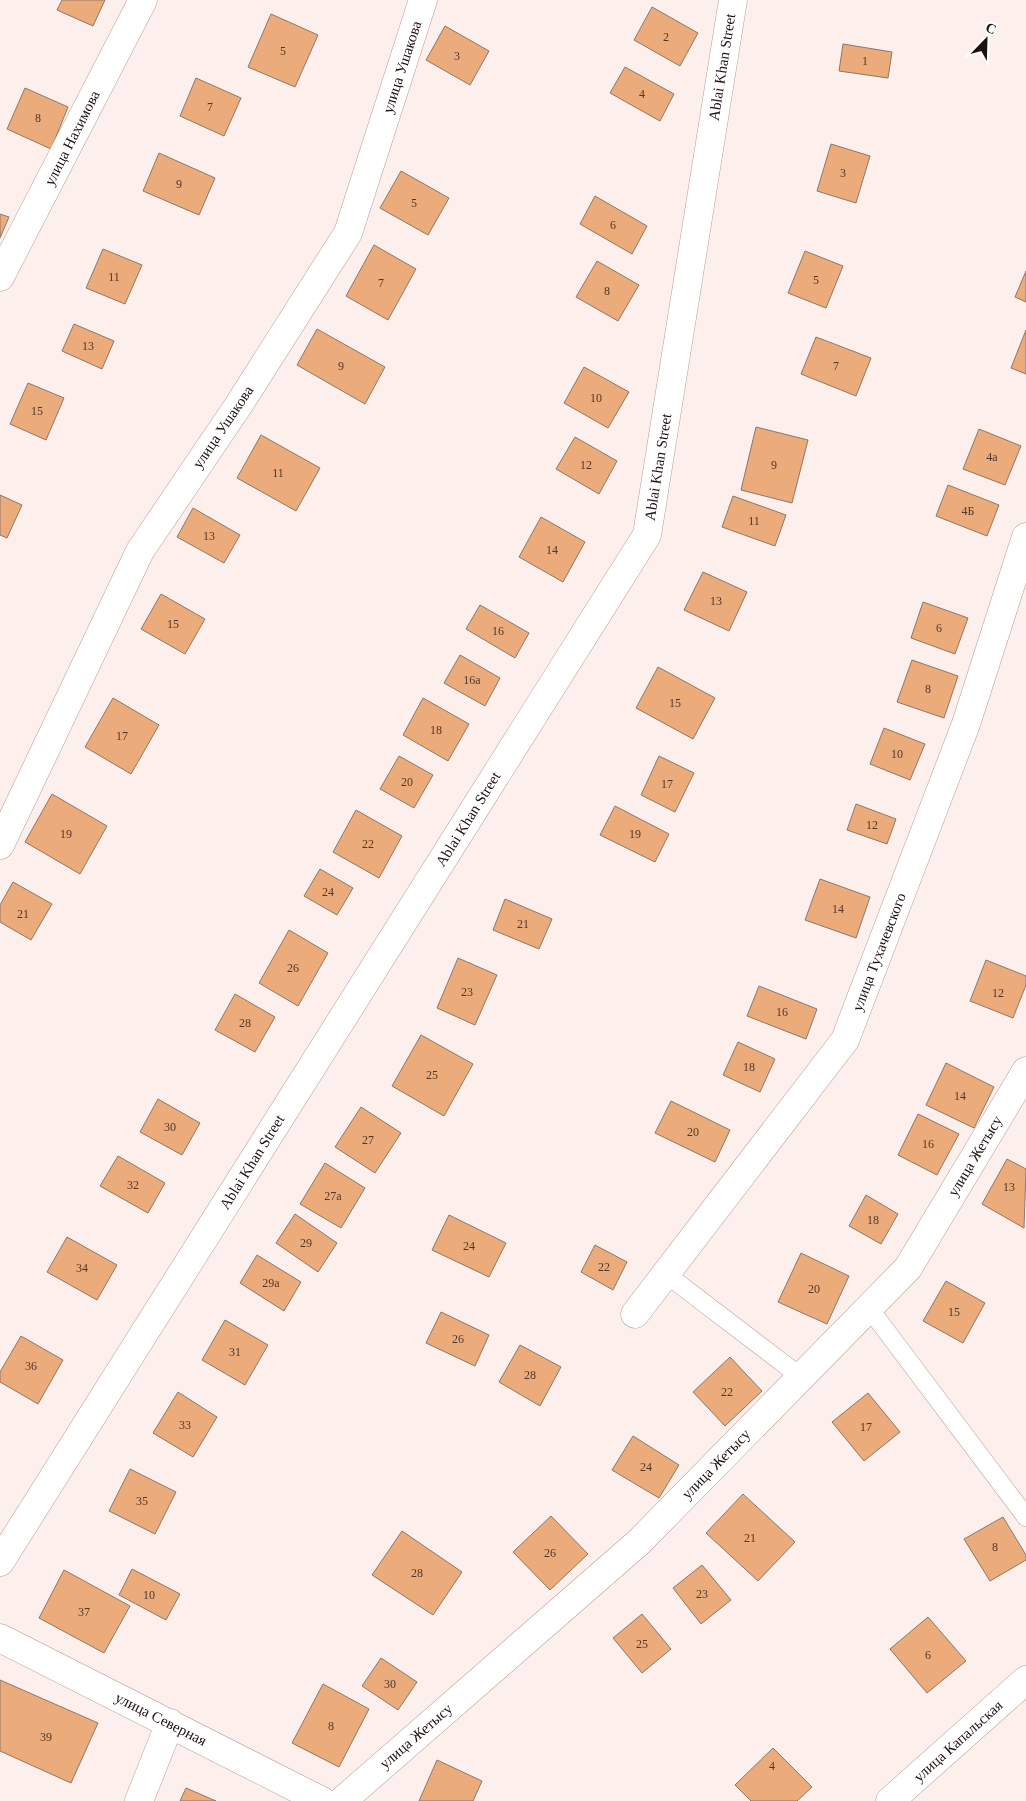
<svg xmlns="http://www.w3.org/2000/svg" width="1026" height="1801" font-family="Georgia,serif">
<style>
.building{fill:#ebab7b;stroke:#8d7767}
.lines{fill:none;stroke-linecap:round;stroke-linejoin:round}
.lane-casing{stroke:#ba9d95;stroke-width:19}
.street-casing{stroke:#ba9d95;stroke-width:29}
.secondary-casing{stroke:#ba9d95;stroke-width:29}
.lane{stroke:#fff;stroke-width:18}
.street{stroke:#fff;stroke-width:28}
.secondary{stroke:#fff;stroke-width:28}
.labels{text-anchor:middle;dominant-baseline:central;stroke-width:4;stroke-linejoin:round;paint-order:stroke}
.number-label{font-size:12px;fill:#50382a}
.street-label{font-size:15px;fill:#1d120f;stroke:#fff}
</style>
<rect width="100%" height="100%" fill="#fcefec"/>
<!-- building -->
<path class="building" d="M62,0h43l-12,26 -36,-16z
M652,7l46,26 -18,33 -46,-26z
M271,14l47,21 -23,52 -47,-20z
M445,26l44,25 -19,34 -44,-25z
M843,44l49,8 -4,26 -49,-7z
M625,67l49,27 -14,27 -50,-28z
M196,78l45,20 -17,38 -44,-20z
M25,88l43,19 -17,42 -44,-20z
M831,144l39,12 -14,47 -39,-12z
M159,153l56,25 -16,37 -56,-24z
M401,171l48,27 -21,37 -48,-27z
M595,196l52,30 -15,28 -52,-30z
M0,214l9,3 -9,21z
M374,245l42,24 -28,51 -42,-24z
M103,249l39,16 -17,39 -39,-16z
M805,251l38,15 -17,42 -38,-15z
M597,261l42,24 -21,36 -42,-24z
M1026,271v31l-11,-5z
M74,324l40,17 -12,28 -40,-18z
M317,329l68,38 -20,37 -68,-39z
M1026,330v44l-15,-6z
M816,337l55,21 -15,38 -55,-22z
M584,367l45,25 -21,36 -44,-25z
M28,383l36,15 -18,42 -36,-16z
M756,427l52,13 -16,63 -51,-13z
M979,429l42,17 -16,39 -42,-16z
M261,435l59,33 -24,43 -59,-33z
M575,437l42,24 -18,33 -43,-25z
M948,485l51,20 -12,31 -51,-20z
M0,495l22,10 -15,33 -7,-3z
M733,496l53,19 -11,31 -53,-19z
M193,508l47,27 -16,28 -47,-26z
M541,517l44,25 -22,40 -44,-25z
M703,572l44,20 -18,39 -45,-21z
M161,594l44,25 -20,35 -44,-25z
M923,602l45,16 -13,36 -44,-16z
M480,605l49,28 -14,25 -49,-29z
M460,655l40,23 -15,28 -41,-23z
M912,660l46,16 -14,42 -47,-16z
M658,667l57,31 -22,41 -57,-31z
M113,698l46,27 -28,49 -46,-27z
M423,698l46,26 -21,37 -45,-26z
M884,728l41,16 -15,36 -40,-16z
M399,756l34,19 -19,33 -34,-19z
M659,756l35,17 -19,39 -34,-17z
M52,794l55,32 -27,48 -55,-32z
M856,804l40,15 -9,25 -40,-14z
M615,806l54,28 -14,28 -55,-27z
M356,810l46,26 -23,42 -46,-26z
M320,869l33,19 -16,27 -33,-19z
M820,879l50,18 -14,41 -51,-18z
M13,882l39,22 -21,36 -31,-18v-17z
M505,899l47,20 -13,30 -46,-19z
M289,930l39,23 -30,53 -39,-23z
M458,958l39,17 -22,50 -38,-17z
M986,960l40,16v9l-13,33 -43,-17z
M759,986l58,23 -11,30 -59,-23z
M235,994l40,23 -20,35 -40,-22z
M421,1035l52,29 -29,52 -52,-30z
M738,1042l37,17 -15,33 -37,-17z
M946,1063l48,24 -20,41 -48,-23z
M158,1099l42,24 -18,32 -42,-23z
M671,1101l59,29 -15,32 -60,-29z
M361,1107l40,26 -26,40 -40,-26z
M918,1114l41,20 -22,41 -39,-20z
M118,1156l47,27 -17,30 -48,-27z
M1007,1159l19,10 -2,59 -42,-24z
M325,1163l40,25 -24,40 -41,-24z
M866,1195l32,19 -17,30 -32,-18z
M295,1214l42,29 -19,29 -42,-29z
M449,1215l57,28 -17,34 -57,-27z
M67,1237l50,28 -20,35 -50,-28z
M595,1245l32,17 -14,28 -32,-18z
M801,1253l48,23 -22,48 -49,-22z
M257,1255l44,27 -17,29 -44,-28z
M946,1281l39,22 -22,40 -40,-22z
M441,1312l48,23 -14,31 -49,-23z
M225,1320l43,25 -23,40 -43,-25z
M21,1336l42,24 -25,44 -38,-22v-10z
M520,1345l41,22 -21,39 -41,-24z
M730,1357l32,34 -37,35 -32,-34z
M178,1392l39,25 -24,40 -40,-24z
M868,1393l32,39 -36,29 -32,-39z
M633,1436l46,29 -20,33 -47,-28z
M130,1469l46,23 -21,42 -46,-23z
M743,1494l52,48 -37,39 -52,-48z
M551,1516l37,38 -38,36 -37,-38z
M1003,1517l23,38v5l-36,21 -26,-42z
M402,1531l60,41 -29,43 -61,-40z
M702,1565l29,35 -30,24 -28,-36z
M132,1569l48,25 -14,26 -47,-25z
M64,1570l66,36 -26,47 -65,-35z
M642,1614l29,35 -29,24 -29,-35z
M928,1617l38,44 -39,32 -37,-44z
M381,1658l36,24 -19,28 -36,-24z
M0,1680l98,43 -27,60 -71,-32z
M323,1684l46,25 -30,58 -47,-24z
M773,1748l39,39 -15,14h-46l-16,-16z
M437,1760l45,21 -9,20h-54z
M186,1788l30,13h-36z"/>
<g class="lines">
<defs>
<path id="lane" d="M666,1274l135,103
M869,1308l157,209"/>
<path id="street" d="M0,277l143,-277
M0,845l140,-294 100,-148 108,-170 75,-233
M635,1314l210,-274 121,-316 60,-187
M0,1638l322,163
M139,1801l31,-78
M342,1801l297,-259 269,-274 118,-197
M890,1801l136,-121"/>
<path id="secondary" d="M0,1562l647,-1027 86,-535"/>
</defs>
<!-- lane casing -->
<use href="#lane" class="lane-casing"/>
<!-- street casing -->
<use href="#street" class="street-casing"/>
<!-- secondary casing -->
<use href="#secondary" class="secondary-casing"/>
<!-- lane -->
<use href="#lane" class="lane"/>
<!-- street -->
<use href="#street" class="street"/>
<!-- secondary -->
<use href="#secondary" class="secondary"/>
</g>
<g class="labels">
<!-- number labels -->
<g class="number-label">
<text x="666" y="37">2</text>
<text x="283" y="51">5</text>
<text x="457" y="56">3</text>
<text x="865" y="61">1</text>
<text x="642" y="94">4</text>
<text x="210" y="107">7</text>
<text x="38" y="118">8</text>
<text x="843" y="173">3</text>
<text x="179" y="184">9</text>
<text x="414" y="203">5</text>
<text x="613" y="225">6</text>
<text x="114" y="277">11</text>
<text x="816" y="280">5</text>
<text x="381" y="283">7</text>
<text x="607" y="291">8</text>
<text x="88" y="346">13</text>
<text x="341" y="366">9</text>
<text x="836" y="366">7</text>
<text x="596" y="398">10</text>
<text x="37" y="411">15</text>
<text x="992" y="457">4а</text>
<text x="586" y="465">12</text>
<text x="774" y="465">9</text>
<text x="278" y="473">11</text>
<text x="968" y="511">4Б</text>
<text x="754" y="521">11</text>
<text x="209" y="536">13</text>
<text x="552" y="550">14</text>
<text x="716" y="601">13</text>
<text x="173" y="624">15</text>
<text x="939" y="628">6</text>
<text x="498" y="631">16</text>
<text x="472" y="680">16а</text>
<text x="928" y="689">8</text>
<text x="675" y="703">15</text>
<text x="436" y="730">18</text>
<text x="122" y="736">17</text>
<text x="897" y="754">10</text>
<text x="407" y="782">20</text>
<text x="667" y="784">17</text>
<text x="872" y="825">12</text>
<text x="66" y="834">19</text>
<text x="635" y="834">19</text>
<text x="368" y="844">22</text>
<text x="328" y="892">24</text>
<text x="838" y="909">14</text>
<text x="23" y="914">21</text>
<text x="523" y="924">21</text>
<text x="293" y="968">26</text>
<text x="467" y="992">23</text>
<text x="998" y="993">12</text>
<text x="782" y="1012">16</text>
<text x="245" y="1023">28</text>
<text x="749" y="1067">18</text>
<text x="432" y="1075">25</text>
<text x="960" y="1096">14</text>
<text x="170" y="1127">30</text>
<text x="693" y="1132">20</text>
<text x="368" y="1140">27</text>
<text x="928" y="1144">16</text>
<text x="133" y="1185">32</text>
<text x="1009" y="1187">13</text>
<text x="333" y="1196">27а</text>
<text x="873" y="1220">18</text>
<text x="306" y="1243">29</text>
<text x="469" y="1246">24</text>
<text x="604" y="1267">22</text>
<text x="82" y="1268">34</text>
<text x="271" y="1283">29а</text>
<text x="814" y="1289">20</text>
<text x="954" y="1312">15</text>
<text x="458" y="1339">26</text>
<text x="235" y="1352">31</text>
<text x="31" y="1366">36</text>
<text x="530" y="1375">28</text>
<text x="727" y="1392">22</text>
<text x="185" y="1425">33</text>
<text x="866" y="1427">17</text>
<text x="646" y="1467">24</text>
<text x="142" y="1501">35</text>
<text x="750" y="1538">21</text>
<text x="995" y="1547">8</text>
<text x="550" y="1553">26</text>
<text x="417" y="1573">28</text>
<text x="702" y="1594">23</text>
<text x="149" y="1595">10</text>
<text x="84" y="1612">37</text>
<text x="642" y="1644">25</text>
<text x="928" y="1655">6</text>
<text x="390" y="1684">30</text>
<text x="331" y="1726">8</text>
<text x="46" y="1737">39</text>
<text x="772" y="1766">4</text>
</g>
<!-- street labels -->
<g class="street-label">
<text transform="translate(402 67) rotate(-72)">улица Ушакова</text>
<text transform="translate(722 67) rotate(-81)">Ablai Khan Street</text>
<text transform="translate(72 138) rotate(-63)">улица Нахимова</text>
<text transform="translate(223 427) rotate(-56)">улица Ушакова</text>
<text transform="translate(658 467) rotate(-81)">Ablai Khan Street</text>
<text transform="translate(468 819) rotate(-58)">Ablai Khan Street</text>
<text transform="translate(879 952) rotate(-69)">улица Тухачевского</text>
<text transform="translate(975 1156) rotate(-59)">улица Жетысу</text>
<text transform="translate(252 1162) rotate(-58)">Ablai Khan Street</text>
<text transform="translate(716 1464) rotate(-46)">улица Жетысу</text>
<text transform="translate(161 1719) rotate(27)">улица Северная</text>
<text transform="translate(416 1736) rotate(-41)">улица Жетысу</text>
<text transform="translate(958 1741) rotate(-42)">улица Капальская</text>
</g>
</g>
<!-- north arrow -->
<g transform="translate(986 40) rotate(23)" stroke="#ffffff" stroke-width="4" paint-order="stroke">
<path d="M0-4L9 19L0 12L-9 19Z" fill="#1d120f"/>
<text y="-8" font-size="14" font-weight="bold" text-anchor="middle" fill="#1d120f">С</text>
</g>
</svg>
